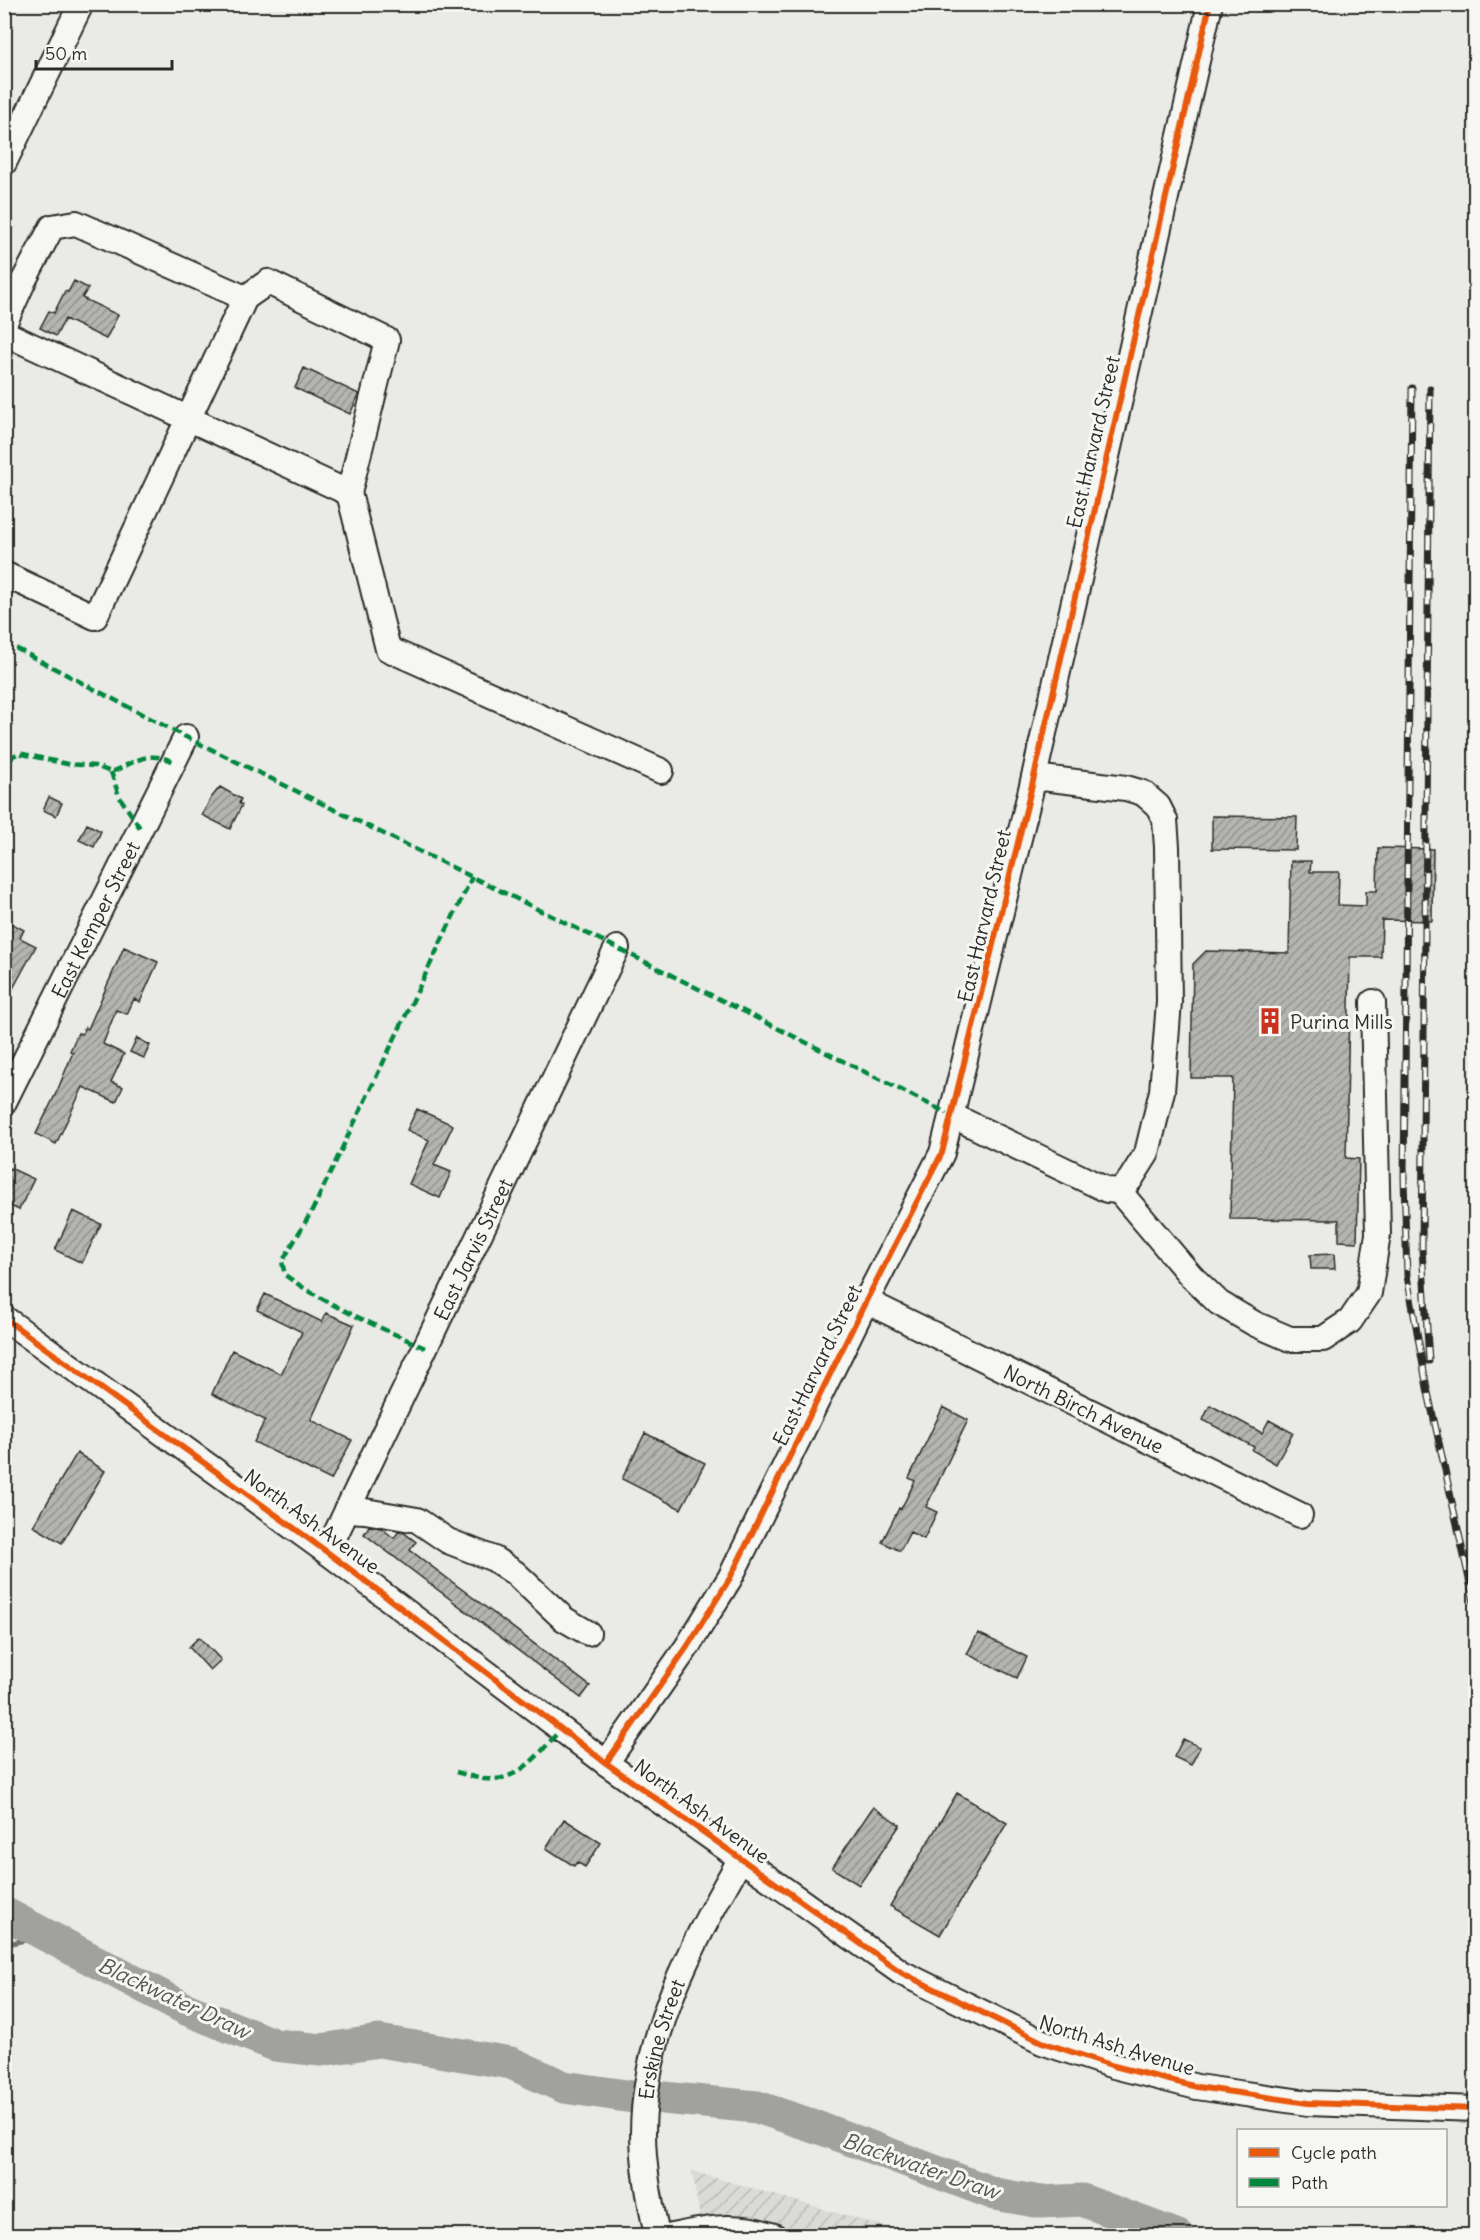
<svg xmlns="http://www.w3.org/2000/svg" width="1480" height="2240" font-family="Delius,sans-serif">
<style>
.industrial{fill:url(#industrial-furrows)}
.lines{fill:none;stroke-linecap:round;stroke-linejoin:round}
.stream{stroke:#727270;stroke-width:5}
.river{stroke:#a1a19e;stroke-width:33}
.building{fill:url(#building-hatch);stroke:#2b2b2b;stroke-width:1.5}
.minor-casing{stroke:#2b2b2b;stroke-width:28}
.minor{stroke:#f6f6f2;stroke-width:24}
.rail-casing{stroke:#2b2b2b;stroke-width:7}
.rail{stroke:#f6f6f2;stroke-width:4.5;stroke-dasharray:14;stroke-linecap:butt}
.quiet{stroke:#00873e;stroke-width:4.5;stroke-dasharray:9 4.5;stroke-linecap:butt}
.cycleway-casing{stroke:#f6f6f2;stroke-width:10}
.cycleway{stroke:#e8590c;stroke-width:6}
.labels{text-anchor:middle;dominant-baseline:central;stroke-width:6;stroke-linejoin:round;paint-order:stroke}
.street-label{font-size:20px;fill:#2b2b2b;stroke:#f6f6f2}
.poi-label{font-size:20px;fill:#2b2b2b;stroke:#f6f6f2;text-anchor:start}
.water-label{font-size:21px;font-style:italic;fill:#545453;stroke:#f6f6f2}
</style>
<defs>
<pattern id="industrial-furrows" width="10" height="10" patternUnits="userSpaceOnUse" patternTransform="scale(1.5)"><rect width="10" height="10" fill="#dadad6"/><path d="M-1 1l2-2M0 10L10 0M9 11l2-2" fill="none" stroke="#bbbbb8"/></pattern>
<pattern id="building-hatch" width="6" height="6" patternUnits="userSpaceOnUse" patternTransform="scale(1.5)"><rect width="6" height="6" fill="#b4b4b1"/><path d="M-1 1l2-2M0 6l6-6M5 7l2-2" fill="none" stroke="#939390"/></pattern>
</defs>
<rect width="100%" height="100%" fill="#eaeae6"/>
<filter id="ink" filterUnits="userSpaceOnUse"><feTurbulence type="fractalNoise" baseFrequency=".0167" numOctaves="2"/><feDisplacementMap in="SourceGraphic" scale="12" xChannelSelector="R" yChannelSelector="G"/><feConvolveMatrix kernelMatrix="1 2 1 2 8 2 1 2 1" color-interpolation-filters="sRGB"/></filter>
<g filter="url(#ink)">
<!-- industrial -->
<path class="industrial" d="M692,2171l222,64h-211z"/>
<g class="lines">
<!-- stream -->
<path class="stream" d="M4,1945l25,-6 25,-1"/>
<!-- river -->
<path class="river" d="M4,1913l182,96 89,36 46,5 58,-9 132,22 53,24 69,10
M663,2098l94,9 63,21 175,66 46,8 41,-2 96,36"/>
</g>
<!-- building -->
<path class="building" d="M74,281l14,7 -6,10 36,17 -12,24 -41,-20 -9,17 -16,-8 9,-17 5,2 11,-22 3,1z
M304,368l55,26 -9,20 -55,-26z
M220,787l21,12 -2,4 3,2 -12,24 -28,-14 9,-17z
M49,797l13,6 -6,13 -13,-6z
M1212,816l85,1 -1,33 -84,-1z
M87,824l14,7 -7,16 -15,-7z
M1378,848l55,1 -1,72 -50,-1 -1,37h-31l-4,201 13,1 -2,83 -18,-1v-21l-109,-1 3,-141h-42l2,-114 13,-13 83,2 2,-92h20l-1,11h29l-1,33 28,1v-15h11z
M9,922l15,8 -4,8 16,8 -32,59v-74z
M124,947l34,15 -18,40 -6,-3 -7,15 -11,-4 -13,34 21,10 -13,28 12,5 -7,15 -33,-15 -27,57 -20,-10 22,-45 15,-37 -3,-1 8,-18 4,1 3,-7 3,2z
M137,1038l13,7 -6,13 -14,-6z
M417,1109l36,16 -19,40 17,7 -11,26 -31,-14 20,-44 -22,-10z
M10,1168l24,11 -15,31 -15,-7v-24z
M73,1211l28,13 -19,39 -27,-13z
M1334,1254l1,15h-24l-1,-14z
M265,1294l57,28 4,-9 28,12 -43,95 41,20 -21,40 -77,-38 11,-22 -53,-26 20,-44 49,24 21,-42 -45,-22z
M1210,1405l52,28 7,-13 24,13 -17,31 -24,-14 2,-3 -51,-27z
M943,1407l25,13 -42,87 11,5 -13,27 -14,-7 -10,19 -18,-9 17,-34 2,1 14,-28 -6,-3z
M645,1433l60,30 -24,46 -59,-30z
M77,1453l28,18 -43,72 -29,-17z
M369,1526l12,2 13,10 5,-7 4,1 13,10 -6,8 180,136 -9,12 -217,-164z
M978,1633l49,24 -10,21 -50,-24z
M199,1637l22,23 -11,10 -21,-23z
M1183,1739l17,8 -9,18 -17,-8z
M957,1793l50,30 -67,112 -50,-29z
M873,1807l27,18 -41,60 -27,-17z
M564,1819l37,24 -16,24 -8,-5 -3,4 -28,-18z"/>
<g class="lines">
<defs>
<g id="minor">
<path d="M4,163l77,-159"/>
<path d="M4,324l20,-44 28,-53 24,-4 169,75 -150,319 -91,-43"/>
<path d="M4,333l345,160 38,-153 -119,-58 -23,16"/>
<path d="M349,493l39,156 273,122"/>
<path id="s1" d="M4,1102l182,-365"/>
<path d="M953,1116l154,74 12,1 11,-11 17,-27 15,-62 7,-89 -2,-155 -2,-27 -7,-14 -15,-13 -17,-5 -92,-11"/>
<path d="M1119,1191l72,85 28,27 36,21 35,15h33l27,-18 19,-28 9,-59 -5,-232"/>
<path id="s2" d="M866,1301l434,214"/>
<path d="M4,1318l323,234 279,211 296,210 140,69 72,24 83,21 111,16 168,6"/>
<path d="M347,1510l18,1 52,9 31,21 46,18 21,14 49,46 24,14"/>
<path id="s3" d="M327,1552l290,-604"/>
<path d="M606,1763l81,-116 43,-69 136,-277 76,-148 92,-376 176,-773"/>
<path id="s4" d="M657,2236c-7,-35 -14,-69 -14,-104 1,-99 49,-189 97,-272"/>
<path d="M672,2236c36,-8 66,-13 102,0"/>
</g>
</defs>
<!-- minor casing -->
<use href="#minor" class="minor-casing"/>
<!-- minor -->
<use href="#minor" class="minor"/>
<defs>
<path id="rail" d="M1412,388l-8,790 3,98 20,112 49,223
M1429,1361l-7,-112 8,-860"/>
</defs>
<!-- rail casing -->
<use href="#rail" class="rail-casing"/>
<!-- rail -->
<use href="#rail" class="rail"/>
<!-- quiet -->
<path class="quiet" d="M4,642l182,95 431,211 336,168
M4,772l9,-16 6,-3 48,11 28,2 16,6c24,-9 36,-23 63,-10
M111,772l8,24 21,32
M425,1348c-47,-22 -98,-42 -140,-73l-3,-13 31,-53 159,-332
M456,1772c9,2 19,6 28,7 36,4 56,-27 77,-50"/>
<defs>
<path id="cycleway" d="M4,1318l323,234 279,211 296,210 140,69 72,24 83,21 111,16 168,6
M606,1763l81,-116 43,-69 136,-277 76,-148 92,-376 176,-773"/>
</defs>
<!-- cycleway casing -->
<use href="#cycleway" class="cycleway-casing"/>
<!-- cycleway -->
<use href="#cycleway" class="cycleway"/>
</g>
</g>
<!-- icons -->
<defs>
<symbol id="building-bare" viewBox="-9 -9 18 18"><path d="M-4-6H4V6H1V3H-1V6H-4ZM-2.5-4.3h1.7v1.8h-1.7ZM.8-4.3h1.7v1.8H.8ZM-2.5-1h1.7V.8h-1.7ZM.8-1h1.7V.8H.8Z" fill="#c8321e" stroke="#f6f6f2" stroke-width="2.5" paint-order="stroke"/></symbol>
</defs>
<g fill-rule="evenodd">
<use href="#building-bare" x="1251" y="1002" width="38" height="38"/>
</g>
<g class="labels">
<!-- street labels -->
<g class="street-label">
<text transform="translate(1093 442) rotate(-77)">East Harvard Street</text>
<text transform="translate(984 916) rotate(-77)">East Harvard Street</text>
<text stroke="none"><textPath href="#s1" startOffset="204">East Kemper Street</textPath></text>
<text stroke="none"><textPath href="#s3" startOffset="336">East Jarvis Street</textPath></text>
<text transform="translate(817 1365) rotate(-64)">East Harvard Street</text>
<text stroke="none"><textPath href="#s2" startOffset="243">North Birch Avenue</textPath></text>
<text transform="translate(312 1521) rotate(36)">North Ash Avenue</text>
<text transform="translate(702 1811) rotate(36)">North Ash Avenue</text>
<text stroke="none"><textPath href="#s4" startOffset="200">Erskine Street</textPath></text>
<text transform="translate(1117 2045) rotate(17)">North Ash Avenue</text>
</g>
<!-- poi labels -->
<g class="poi-label">
<text x="1290" y="1021">Purina Mills</text>
</g>
<!-- water labels -->
<g class="water-label">
<text transform="translate(174 1998) rotate(25)">Blackwater Draw</text>
<text transform="translate(921 2166) rotate(19)">Blackwater Draw</text>
</g>
</g>
<!-- margin -->
<rect width="1480" height="2240" fill="none" stroke="#f6f6f2" stroke-width="24"/>
<rect x="12" y="12" width="1456" height="2216" fill="none" stroke="#2b2b2b" stroke-width="2" filter="url(#ink)"/>
<!-- legend -->
<rect x="1237" y="2129" width="210" height="78" fill="#f6f6f2" stroke="#a5a5a2" stroke-width="1.5"/>
<rect x="1249" y="2148" width="30" height="9" fill="#e8590c" stroke="#a5a5a2" stroke-width="1.5"/>
<text x="1291" y="2159" font-size="18" fill="#2b2b2b">Cycle path</text>
<rect x="1249" y="2178" width="30" height="9" fill="#00873e" stroke="#a5a5a2" stroke-width="1.5"/>
<text x="1291" y="2189" font-size="18" fill="#2b2b2b">Path</text>
<!-- scale -->
<path d="M36 60v9h136v-9" fill="none" stroke="#2b2b2b" stroke-width="3"/>
<text x="45" y="60" font-size="18" fill="#2b2b2b" stroke="#f6f6f2" stroke-width="4.5" paint-order="stroke">50 m</text>
</svg>
